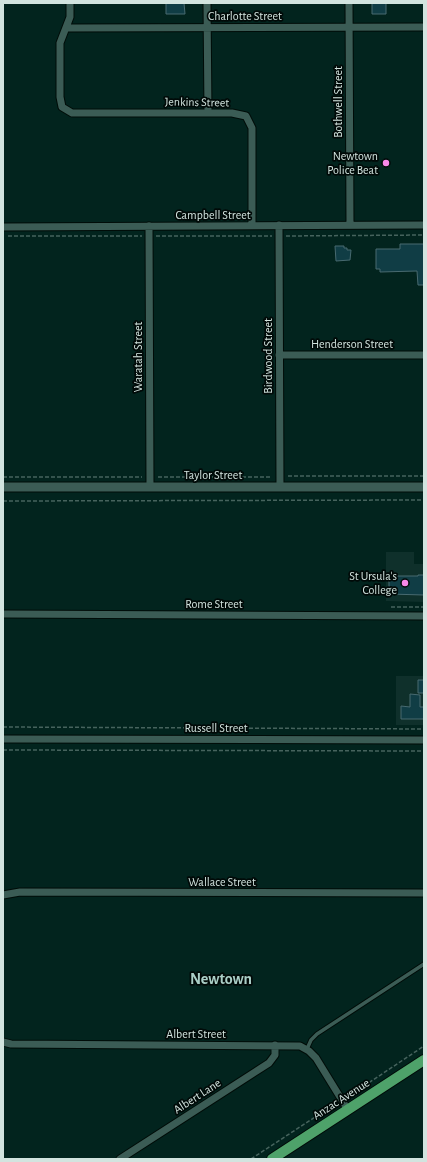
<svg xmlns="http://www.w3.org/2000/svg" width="427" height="1162" font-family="'Alegreya Sans',sans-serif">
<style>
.built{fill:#0f302b}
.building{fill:#103d45;stroke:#486a70}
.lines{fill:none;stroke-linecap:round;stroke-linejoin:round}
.service-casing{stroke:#000c08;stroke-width:5.5}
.minor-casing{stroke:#000c08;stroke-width:9}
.tertiary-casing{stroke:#000c08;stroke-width:11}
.primary-casing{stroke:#000c08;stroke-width:12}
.path{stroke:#46635d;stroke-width:1.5;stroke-dasharray:4 2;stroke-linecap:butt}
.service{stroke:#3b5c55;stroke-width:3.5}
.minor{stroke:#3b5c55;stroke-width:7}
.tertiary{stroke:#3b5c55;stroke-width:9}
.primary{stroke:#4ea26a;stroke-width:10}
.poi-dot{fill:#f988e9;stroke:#010a08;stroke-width:1.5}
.labels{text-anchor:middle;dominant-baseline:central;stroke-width:3.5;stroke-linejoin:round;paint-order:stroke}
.street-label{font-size:12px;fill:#d2e4df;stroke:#010a08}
.poi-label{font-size:12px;fill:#d2e4df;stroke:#010a08;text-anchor:end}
.district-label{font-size:16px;font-weight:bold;fill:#aacec6;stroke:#010a08}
</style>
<rect width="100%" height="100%" fill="#02241e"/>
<!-- built -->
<path class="built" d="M386,552h28v12h10v38l-38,-1z
M396,676h28v49h-28z"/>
<!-- building -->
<path class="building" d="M166,3h18l1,11h-19z
M372,3h14v11h-14z
M400,244h24v41h-6l-1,-14 -37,1v-3h-4v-20h24z
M335,246h9v2h3v2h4l-1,10 -14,1z
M418,575h6v20l-35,-1v-15h6v-3h23z
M418,680h6v13h-6z
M410,694l10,1v12h4v12h-23v-13l9,1z"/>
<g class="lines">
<defs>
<path id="service" d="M307,1049l4,-9 6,-6 107,-70"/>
<path id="minor" d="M70,3v14l-10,26v54l2,10 10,6h160l14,3 6,12v97
M207,3l1,110
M349,3l1,222
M66,28l358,-1
M279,225l1,262
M149,226l1,261
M3,227l421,-2
M279,355h145
M3,614l421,2
M3,739l421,1
M3,895l17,-3 404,1
M3,1042l8,2 289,2 9,5 7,7 32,52
M120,1159l149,-96 6,-8v-10"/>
<path id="tertiary" d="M3,487h421"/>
<path id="primary" d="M272,1159l152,-99"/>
</defs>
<!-- service casing -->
<use href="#service" class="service-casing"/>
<!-- minor casing -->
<use href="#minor" class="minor-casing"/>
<!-- tertiary casing -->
<use href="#tertiary" class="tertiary-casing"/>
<!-- primary casing -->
<use href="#primary" class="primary-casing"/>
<!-- path -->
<path class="path" d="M8,236h134
M156,236h116
M286,236l138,-1
M288,476h136
M3,477h139
M158,477h114
M3,501l421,-1
M391,607h33
M3,727l421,2
M3,750l421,1
M349,1096l75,-50
M251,1159l84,-55"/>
<!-- service -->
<use href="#service" class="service"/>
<!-- minor -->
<use href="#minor" class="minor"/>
<!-- tertiary -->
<use href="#tertiary" class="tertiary"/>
<!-- primary -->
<use href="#primary" class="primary"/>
</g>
<!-- markers -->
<g class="poi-dot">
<circle cx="386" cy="163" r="4"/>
<circle cx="405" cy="583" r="4"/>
</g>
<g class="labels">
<!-- street labels -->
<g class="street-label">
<text x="245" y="16">Charlotte Street</text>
<text transform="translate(197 102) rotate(1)">Jenkins Street</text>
<text transform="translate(338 102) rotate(-90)">Bothwell Street</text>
<text x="213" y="215">Campbell Street</text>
<text x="352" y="344">Henderson Street</text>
<text transform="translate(268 356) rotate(-90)">Birdwood Street</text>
<text transform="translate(138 357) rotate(-90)">Waratah Street</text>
<text x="213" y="475">Taylor Street</text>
<text x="214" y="604">Rome Street</text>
<text x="216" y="728">Russell Street</text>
<text x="222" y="882">Wallace Street</text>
<text x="196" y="1034">Albert Street</text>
<text transform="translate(197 1096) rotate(-33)">Albert Lane</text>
<text transform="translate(341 1099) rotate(-33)">Anzac Avenue</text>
</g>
<!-- poi labels -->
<g class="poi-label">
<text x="378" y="156">Newtown<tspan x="378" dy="14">Police Beat</tspan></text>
<text x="397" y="576">St Ursula's<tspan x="397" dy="14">College</tspan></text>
</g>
<!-- district labels -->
<g class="district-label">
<text x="221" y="979">Newtown</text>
</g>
</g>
<!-- border -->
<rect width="427" height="1162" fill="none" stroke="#d2e4df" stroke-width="8"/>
</svg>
